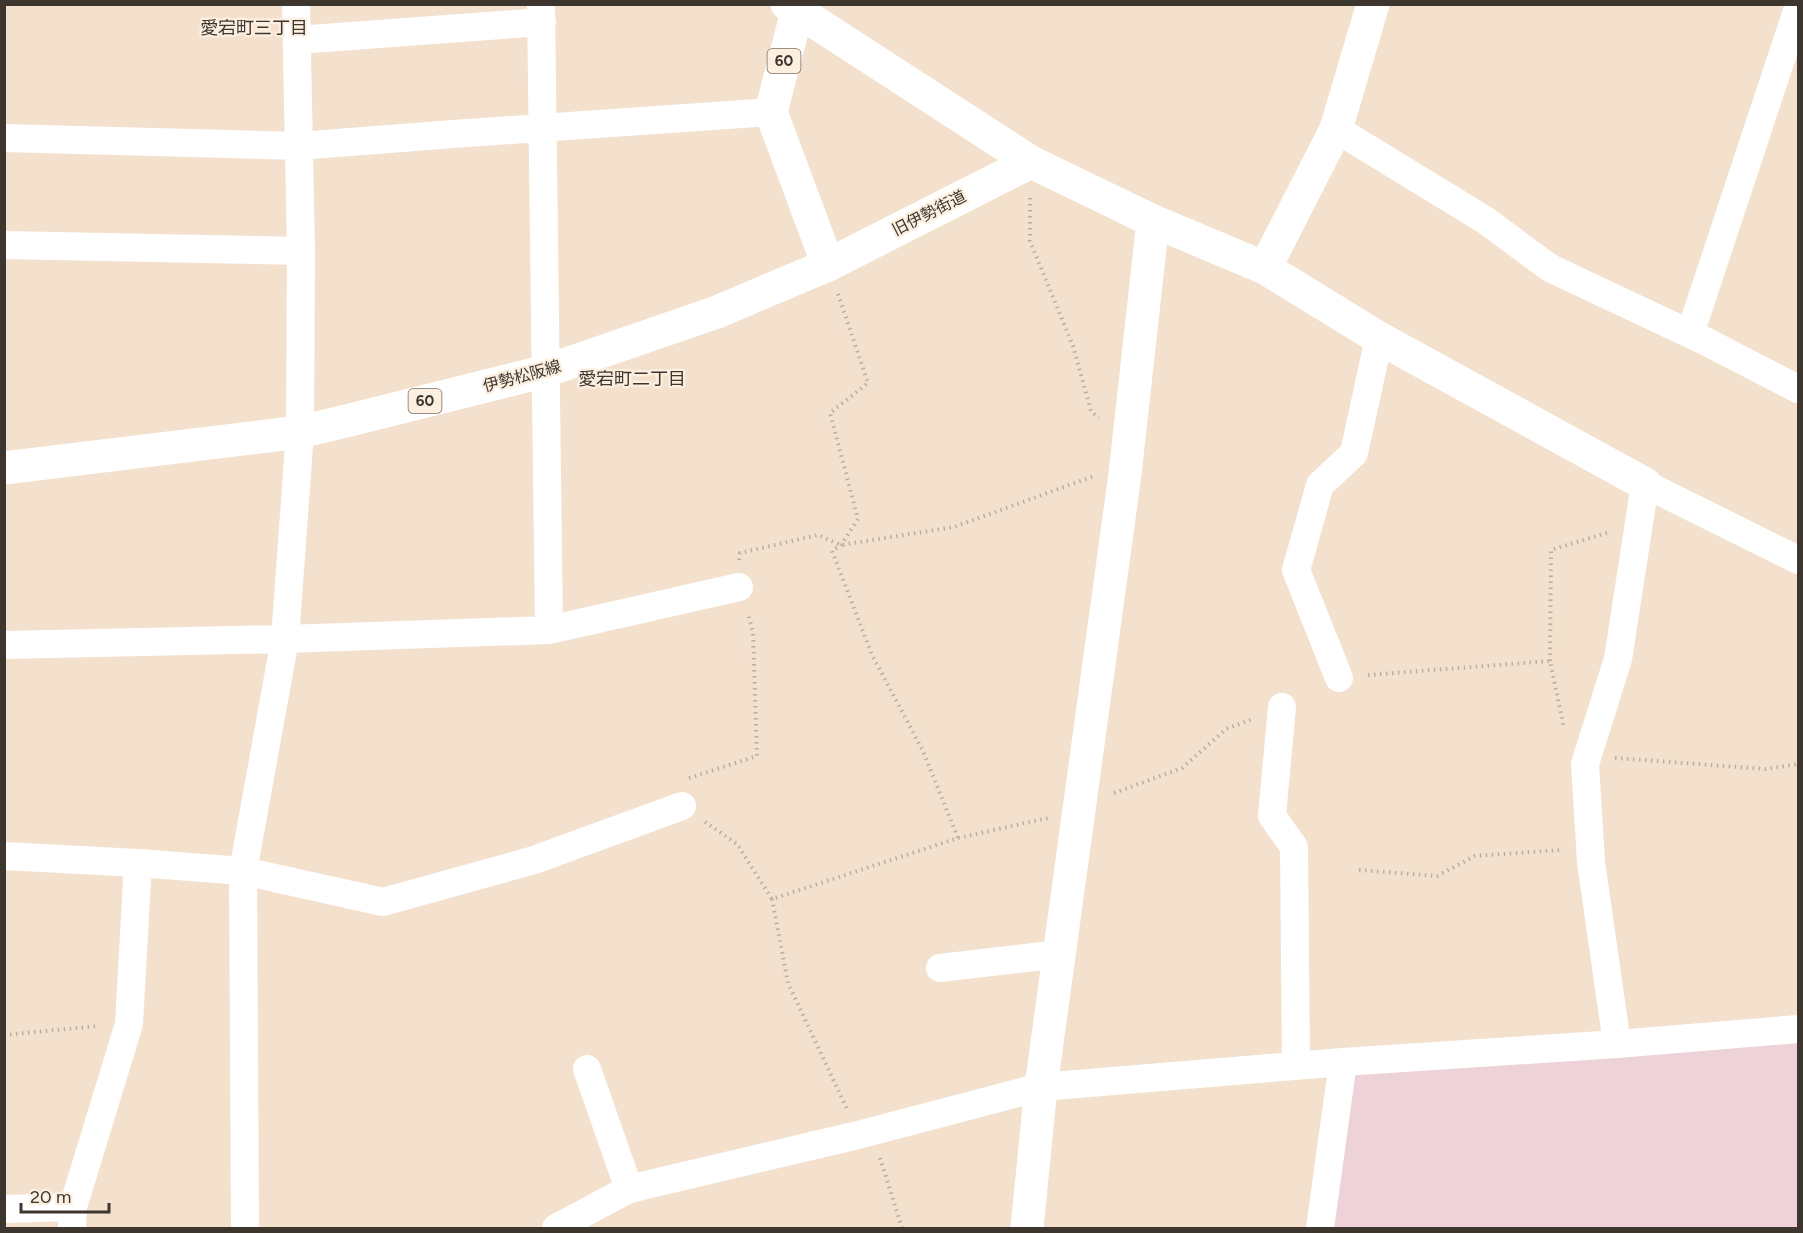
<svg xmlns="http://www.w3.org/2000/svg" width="1803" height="1233" font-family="Figtree,'Noto Sans JP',sans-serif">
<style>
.education{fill:#edd3d7}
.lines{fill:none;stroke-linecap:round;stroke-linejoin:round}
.path{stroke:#bcad9e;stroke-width:4;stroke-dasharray:1.5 4.5;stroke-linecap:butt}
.street{stroke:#fff;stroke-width:28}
.secondary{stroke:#fff;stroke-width:33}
.primary{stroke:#fff;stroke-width:33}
.labels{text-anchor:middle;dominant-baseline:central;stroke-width:4.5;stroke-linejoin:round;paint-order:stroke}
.shield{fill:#fdefdf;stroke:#776e64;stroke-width:1.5}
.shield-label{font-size:15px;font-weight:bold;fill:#3d362f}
.street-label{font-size:16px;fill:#3d362f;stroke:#fdefdf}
.neighbourhood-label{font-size:18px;fill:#3d362f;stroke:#fdefdf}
</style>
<rect width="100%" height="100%" fill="#f3e1ce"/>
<!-- education -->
<path class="education" d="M1798,1043v185h-474l21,-153z"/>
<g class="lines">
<!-- path -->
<path class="path" d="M1030,198v43l43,105 18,65 8,7
M838,294l30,89 -38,30 28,106 -17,26 -9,6 40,104 51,96 35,87
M739,560l1,-7 78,-18 23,10 113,-18 140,-51
M1550,661l1,-111 59,-18
M1368,675l182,-14 14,67
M1615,758l151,11 32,-5
M689,778l68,-22 -4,-124 -5,-18
M1114,793l68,-25 44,-39 27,-10
M705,822l32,22 35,55 186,-61 90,-20
M1359,870l78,6 38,-20 87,-6
M772,899l16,84 59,126
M4,1035l95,-9
M880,1158l22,70"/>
<!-- street -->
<path class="street" d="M541,4l8,626
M297,40l245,-18
M1336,129l149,91 65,48 155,73 93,48
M4,138l295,8 154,-12 318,-22
M4,245l297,6
M1690,334l108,-326
M4,645l281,-6 264,-9 190,-43
M1339,678l-43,-108 24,-85 34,-32 25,-115
M1282,707l-10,109 22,31 2,219
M4,856l134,7 105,8 140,31 151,-42 148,-54
M940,968l119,-14
M1617,1044l-26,-182 -6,-98 33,-105 27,-175 153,76
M587,1069l42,120
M4,1209l69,-2
M72,1228l1,-21 56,-183 9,-161
M245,1228l-2,-357 42,-232 15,-207 1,-181 -5,-247
M556,1228l73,-39 229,-54 183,-48 302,-25 274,-18 181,-15
M1320,1228l23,-166"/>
<!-- secondary -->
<path class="secondary" d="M787,4l244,158 122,59 112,47 114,70 266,146
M828,265l203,-103
M1265,268l71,-139 37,-125
M1027,1228l14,-141 84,-613 28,-253"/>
<!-- primary -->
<path class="primary" d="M4,468l296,-36 50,-12 196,-49 171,-59 111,-47 -57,-153 28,-108"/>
</g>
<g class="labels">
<!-- shield labels -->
<g class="shield">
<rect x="767.5" y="49" width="33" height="24" rx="4.5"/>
<rect x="408.5" y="389" width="33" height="24" rx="4.5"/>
</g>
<g class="shield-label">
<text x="784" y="61">60</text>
<text x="425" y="401">60</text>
</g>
<!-- street labels -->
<g class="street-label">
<text transform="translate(929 213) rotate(-27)">旧伊勢街道</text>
<text transform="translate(522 376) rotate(-15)">伊勢松阪線</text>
</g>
<!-- neighbourhood labels -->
<g class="neighbourhood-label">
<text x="254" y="28">愛宕町三丁目</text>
<text x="632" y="379">愛宕町二丁目</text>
</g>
</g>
<!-- border -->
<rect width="1803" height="1233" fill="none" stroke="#3d362f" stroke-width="12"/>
<!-- scale -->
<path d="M21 1203v9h88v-9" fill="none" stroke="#3d362f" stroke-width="3"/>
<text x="30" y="1203" font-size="18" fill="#3d362f" stroke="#fdefdf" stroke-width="4.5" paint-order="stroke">20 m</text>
</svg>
